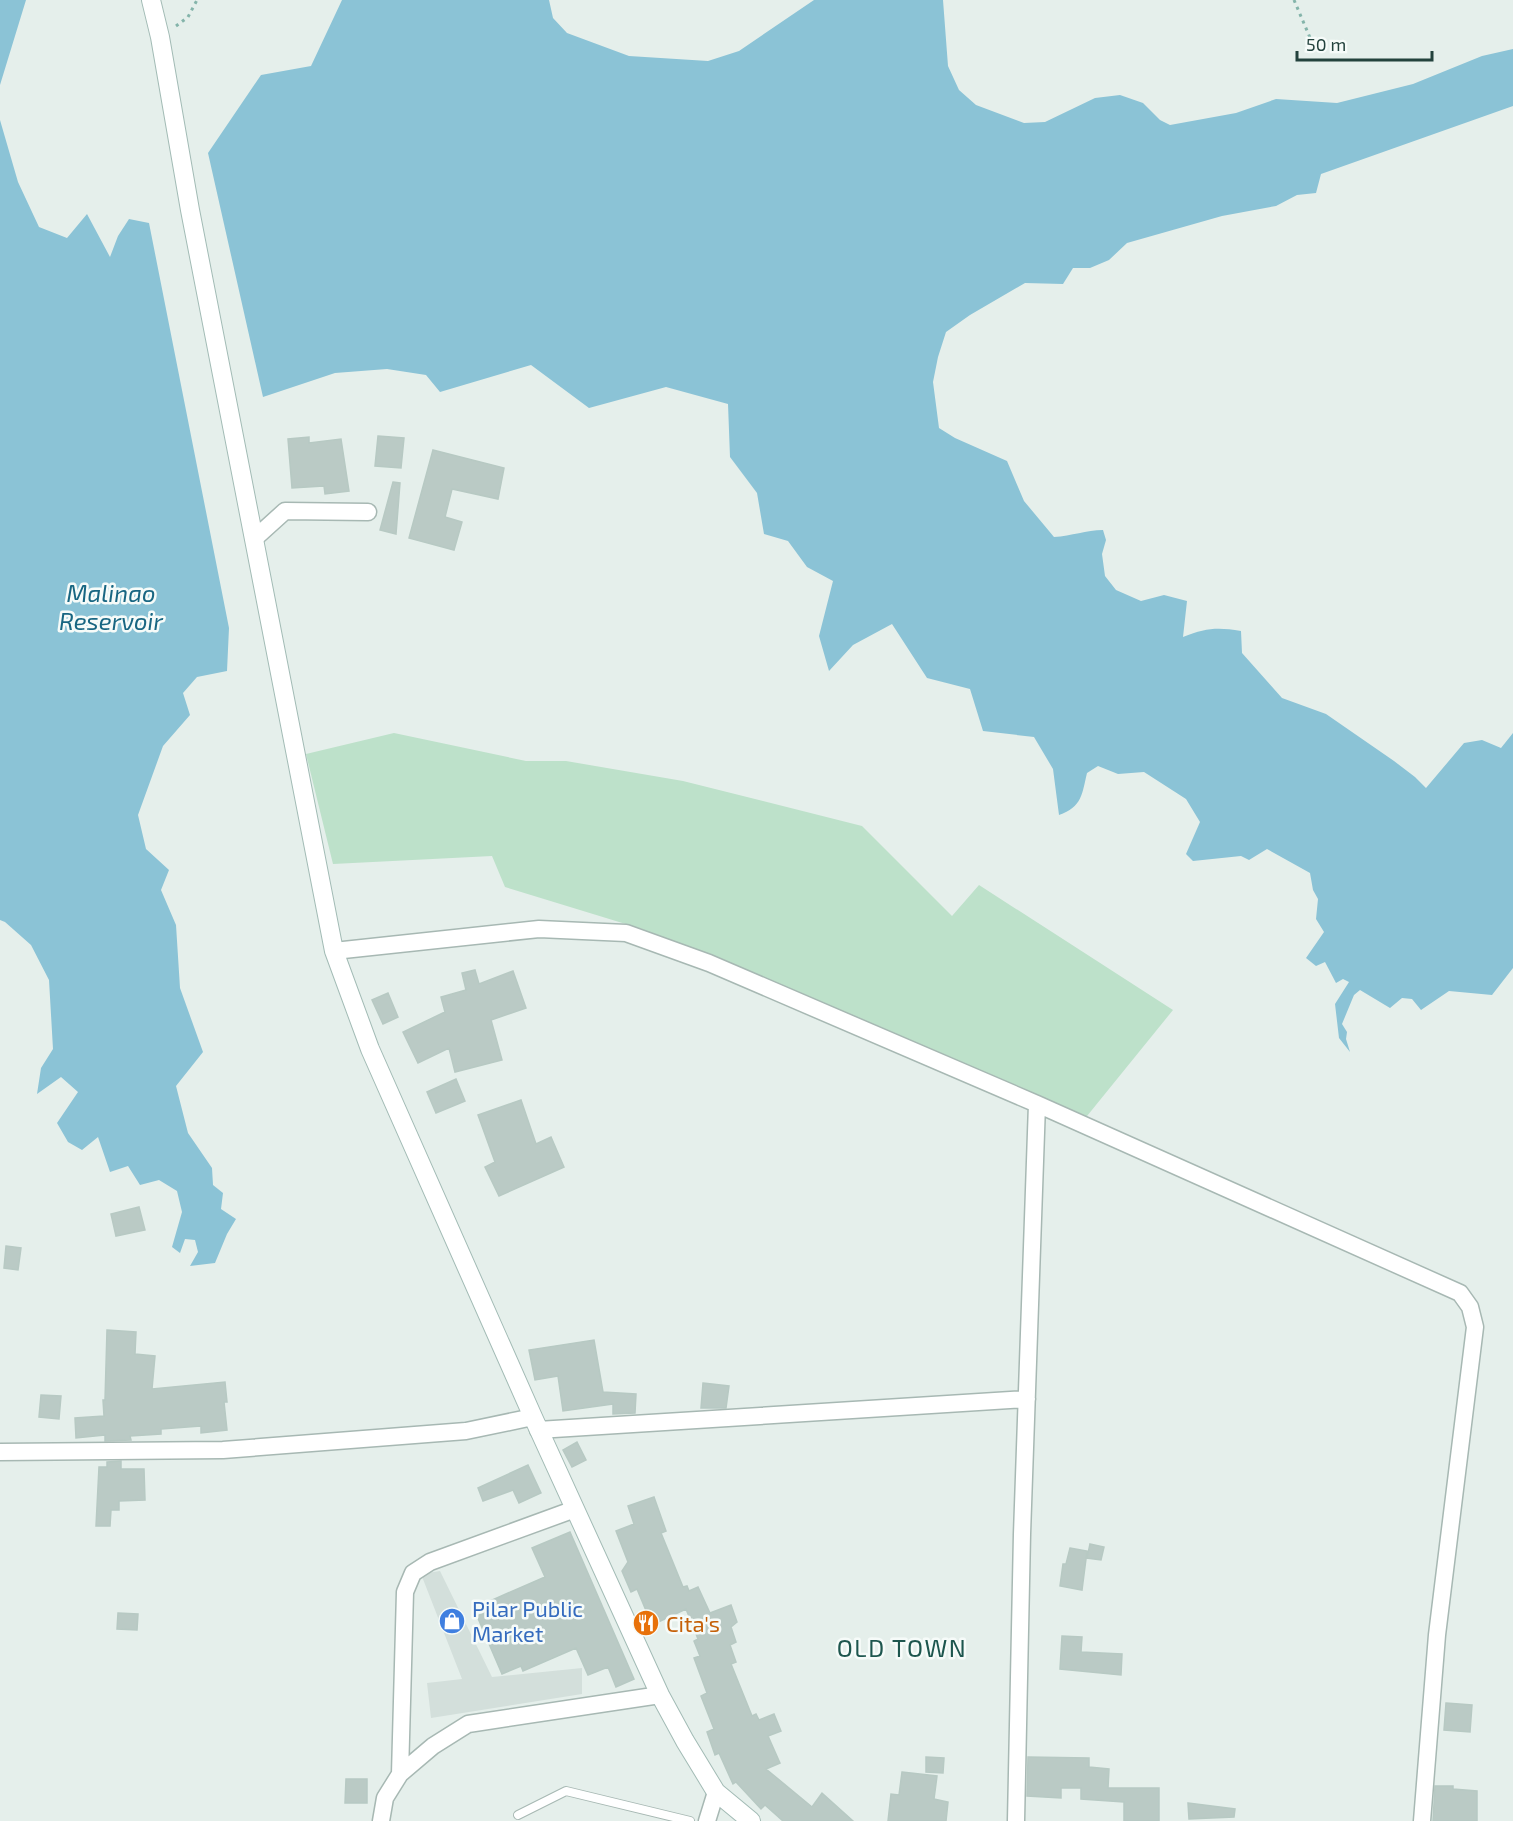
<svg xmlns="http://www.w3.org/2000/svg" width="1513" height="1821" font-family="'Exo 2',sans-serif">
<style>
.built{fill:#d3dfdb}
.green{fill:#bde1ca}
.water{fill:#8bc3d6}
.building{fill:#bacac5;stroke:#b7c9c3;stroke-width:1.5}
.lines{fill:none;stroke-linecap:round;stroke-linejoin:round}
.lane-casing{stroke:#a7b8b3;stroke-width:10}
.street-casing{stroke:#a7b8b3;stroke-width:19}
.secondary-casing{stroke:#a2bbb5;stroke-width:20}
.path{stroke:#84b4aa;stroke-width:3;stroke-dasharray:3 4.5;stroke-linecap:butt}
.lane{stroke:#fff;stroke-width:8}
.street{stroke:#fff;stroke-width:16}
.secondary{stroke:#fff;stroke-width:18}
.labels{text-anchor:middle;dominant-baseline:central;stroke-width:5;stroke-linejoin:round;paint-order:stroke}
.shop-label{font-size:22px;fill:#366cbe;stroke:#f6fbf9;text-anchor:start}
.food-label{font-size:22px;fill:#c56008;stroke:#f6fbf9;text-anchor:start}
.water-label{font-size:24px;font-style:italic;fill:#186682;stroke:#f6fbf9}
.neighbourhood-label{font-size:24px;letter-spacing:1.5px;fill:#1d564e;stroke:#f6fbf9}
</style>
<rect width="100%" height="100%" fill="#e5efeb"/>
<!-- built -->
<path class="built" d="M440,1571l52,106 90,-9v26l-151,24 -4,-35 35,-4 -41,-105z"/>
<!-- green -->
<path class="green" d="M394,733l132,28h40l117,20 179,45 90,90 27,-31 194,125 -90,111 -194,-81 -247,-111 -137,-42 -13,-31 -159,8 -27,-110z"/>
<!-- water -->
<path class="water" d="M0,0h26l-26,85z
M342,0h207l4,18 14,15 62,23 79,5 31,-10 75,-51h129l5,66 11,24 17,15 48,18 21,-1 50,-24 25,-3 23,8 17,17 10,5 66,-12 40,-14 61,4 76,-19 69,-28 31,-7v57l-192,68 -5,19 -19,2 -21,11 -54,10 -95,27 -18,17 -19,8h-17l-10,16 -38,-1 -55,32 -24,17 -8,25 -5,25 6,46 16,10 52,23 17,40 30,36c18,-1 32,-7 49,-7l3,10 -4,14 3,22 11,14 25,11 23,-6 23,6 -4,36c23,-9 34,-10 58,-6l1,22 40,45 44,16 68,47 21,16 11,11 38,-45 18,-3 19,8 12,-15v235l-21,27 -43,-4 -28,19 -9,-11 -10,-1 -12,10 -30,-18 -6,5 -12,29 5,8 -1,7 4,13 -11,-14 -4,-34 14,-22 -6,-3 -7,4 -11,-21 -9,4 -10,-8 18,-26 -8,-13 2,-20 -5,-9 -3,-17 -43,-24 -18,11 -8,-4 -48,5 -7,-7 14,-32 -14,-23 -42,-27 -26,2 -20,-8 -11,7c-5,21 -5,34 -28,42l-6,-46 -19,-32 -51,-6 -13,-42 -43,-11 -35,-54 -39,21 -24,26 -10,-35 14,-55 -26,-14 -19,-26 -24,-7 -7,-41 -27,-36 -2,-53 -62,-17 -77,21 -58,-43 -91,27 -14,-17 -39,-6 -52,4 -72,24 -55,-244 53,-78 50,-9z
M0,120l18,62 21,45 28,11 20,-24 23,43 8,-21 11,-17 20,4 80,405 -2,43 -30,6 -14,16 7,22 -27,31 -25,69 8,34 23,21 -8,20 15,35 4,63 23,64 -27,34 12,47 24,35 1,17 10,8 -2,16 15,10 -9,15 -12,29 -25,3 8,-14 -3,-12 -10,-1 -5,14 -8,-6 10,-35 -5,-21 -18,-11 -19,5 -12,-19 -18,6 -12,-35 -16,13 -14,-8 -11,-19 21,-31 -17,-15 -24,17 4,-26 12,-19 -4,-69 -18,-35 -26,-23 -5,-2z"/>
<!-- building -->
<path class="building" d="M378,436l26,2 -3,30 -26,-2z
M309,437v6l32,-4 8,52 -24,3 -1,-8 -32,2 -4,-49z
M433,450l71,18 -6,31 -46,-10 -7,28 17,5 -8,28 -45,-12z
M393,482l7,1 -4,51 -16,-4z
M475,970l4,14 34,-13 13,37 -35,12 11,40 -47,12 -6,-24 -31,15 -15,-31 42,-20 -4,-15 25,-7 -4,-17z
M388,993l10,24 -15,7 -11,-24z
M456,1079l9,22 -29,12 -9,-21z
M521,1100l15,44 15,-7 13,30 -65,29 -14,-29 10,-5 -17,-47z
M139,1207l6,23 -29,6 -5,-22z
M6,1246l15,2 -3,22 -14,-2z
M107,1330l29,2 -1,22 20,2 -3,33 73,-7 2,20h-3l3,28 -26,3v-7l-40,3v5l-31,2 1,4 -26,1v-6l-29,3 -1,-20 29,-2 -1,-16h2z
M594,1340l9,52 33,2 -1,19 -22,1v-10l-50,7 -5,-35 -23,4 -6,-30z
M703,1383l26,3 -3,22h-25z
M41,1395l20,1 -2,23 -20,-2z
M577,1442l9,18 -14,7 -9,-17z
M121,1461v8h23l1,31 -26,1v9h-8l-1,16h-14l3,-59h8v-5z
M528,1465l13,28 -22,10 -6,-13 -30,11 -5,-13z
M654,1497l12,34 -5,2 22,54 4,-1 2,5 9,-4 12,26 21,-8 6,17 -6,5 5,15 -6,3 6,17 -5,2 21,52 4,-2 3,6 15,-6 7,17 -13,5 12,27 -14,6 46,38 10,-14 31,28h-70l-18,-16 -4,4 -25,-27 -3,2 -14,-31 -4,2 -8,-23 7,-3 -13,-33 6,-3 -13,-35 6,-2 -6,-15 4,-2 -12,-30 -34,16 -15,-36 -6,3 -9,-21 6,-9 -12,-31 18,-7 -6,-18z
M570,1532l64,147 -18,8 -8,-20 -20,8 -12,-27 -53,23 -2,-5 -19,8 -25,-58 19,-8 -4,-8 53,-23 -13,-29z
M1090,1544l14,3 -3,13 -14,-2z
M1070,1548l17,3 -5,39 -22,-4 3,-22h3z
M118,1613l20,1 -1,16 -20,-1z
M1062,1636l20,1 -1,15 41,2 -1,21 -61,-6z
M1446,1703l26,2 -2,27 -26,-2z
M926,1757l18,1 -1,15 -17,-1z
M1028,1757l61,1v9l20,2 -1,19h51v33h-35v-19l-43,-3v-11h-20v10l-34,-2z
M902,1772l35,4 -3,23 14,3 -2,19h-58l3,-27 8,1z
M346,1779h21v24h-22z
M1435,1786h18v3l24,2v30h-44z
M1188,1803l47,6 -1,8 -45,2z"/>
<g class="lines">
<defs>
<path id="lane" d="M518,1815l48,-24 124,30"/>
<path id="street" d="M254,539l31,-28 83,1
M334,951l205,-22 87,4 83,30 328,141 423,189 10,14 5,20 -38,308 -15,186
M538,1430l489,-31
M0,1452l223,-2 243,-19 67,-14
M400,1774l5,-182 8,-19 17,-11 145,-53
M381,1821l4,-23 15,-24 33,-28 35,-22 192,-29
M707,1821l9,-29
M1016,1821l6,-287 15,-430"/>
<path id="secondary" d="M151,0l9,37 30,173 144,741 36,98 163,368 127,278 25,46 31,51 35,29"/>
</defs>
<!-- lane casing -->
<use href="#lane" class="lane-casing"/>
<!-- street casing -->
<use href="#street" class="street-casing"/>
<!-- secondary casing -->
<use href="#secondary" class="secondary-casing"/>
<!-- path -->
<path class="path" d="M1294,0l17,40
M176,26l12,-9 9,-17"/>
<!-- lane -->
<use href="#lane" class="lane"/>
<!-- street -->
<use href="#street" class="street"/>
<!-- secondary -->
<use href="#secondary" class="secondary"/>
</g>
<!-- icons -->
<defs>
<symbol id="shop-disc" viewBox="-11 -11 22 22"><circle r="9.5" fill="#3f7fe0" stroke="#f6fbf9"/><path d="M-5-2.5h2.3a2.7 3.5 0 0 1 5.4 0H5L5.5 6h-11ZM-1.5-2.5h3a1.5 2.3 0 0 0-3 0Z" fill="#fff"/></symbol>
<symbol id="restaurant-disc" viewBox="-11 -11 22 22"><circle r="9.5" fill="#e8710a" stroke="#f6fbf9"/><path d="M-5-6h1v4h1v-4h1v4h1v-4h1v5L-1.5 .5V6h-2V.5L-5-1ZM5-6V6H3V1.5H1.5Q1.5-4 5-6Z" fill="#fff"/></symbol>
</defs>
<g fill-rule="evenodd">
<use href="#shop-disc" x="437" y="1606" width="30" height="30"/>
<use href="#restaurant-disc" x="631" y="1608" width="30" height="30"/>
</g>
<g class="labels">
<!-- shop labels -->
<g class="shop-label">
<text x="472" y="1608">Pilar Public<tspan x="472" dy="25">Market</tspan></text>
</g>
<!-- food labels -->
<g class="food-label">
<text x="666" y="1623">Cita's</text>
</g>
<!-- water labels -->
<g class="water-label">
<text x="111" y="592">Malinao<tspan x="111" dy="28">Reservoir</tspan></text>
</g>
<!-- neighbourhood labels -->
<g class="neighbourhood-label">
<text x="902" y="1647">OLD TOWN</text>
</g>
</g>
<!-- scale -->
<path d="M1297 51v9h135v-9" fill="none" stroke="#23423d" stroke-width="3"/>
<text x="1306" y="51" font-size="18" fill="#23423d" stroke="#f6fbf9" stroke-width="4.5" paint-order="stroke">50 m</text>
</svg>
